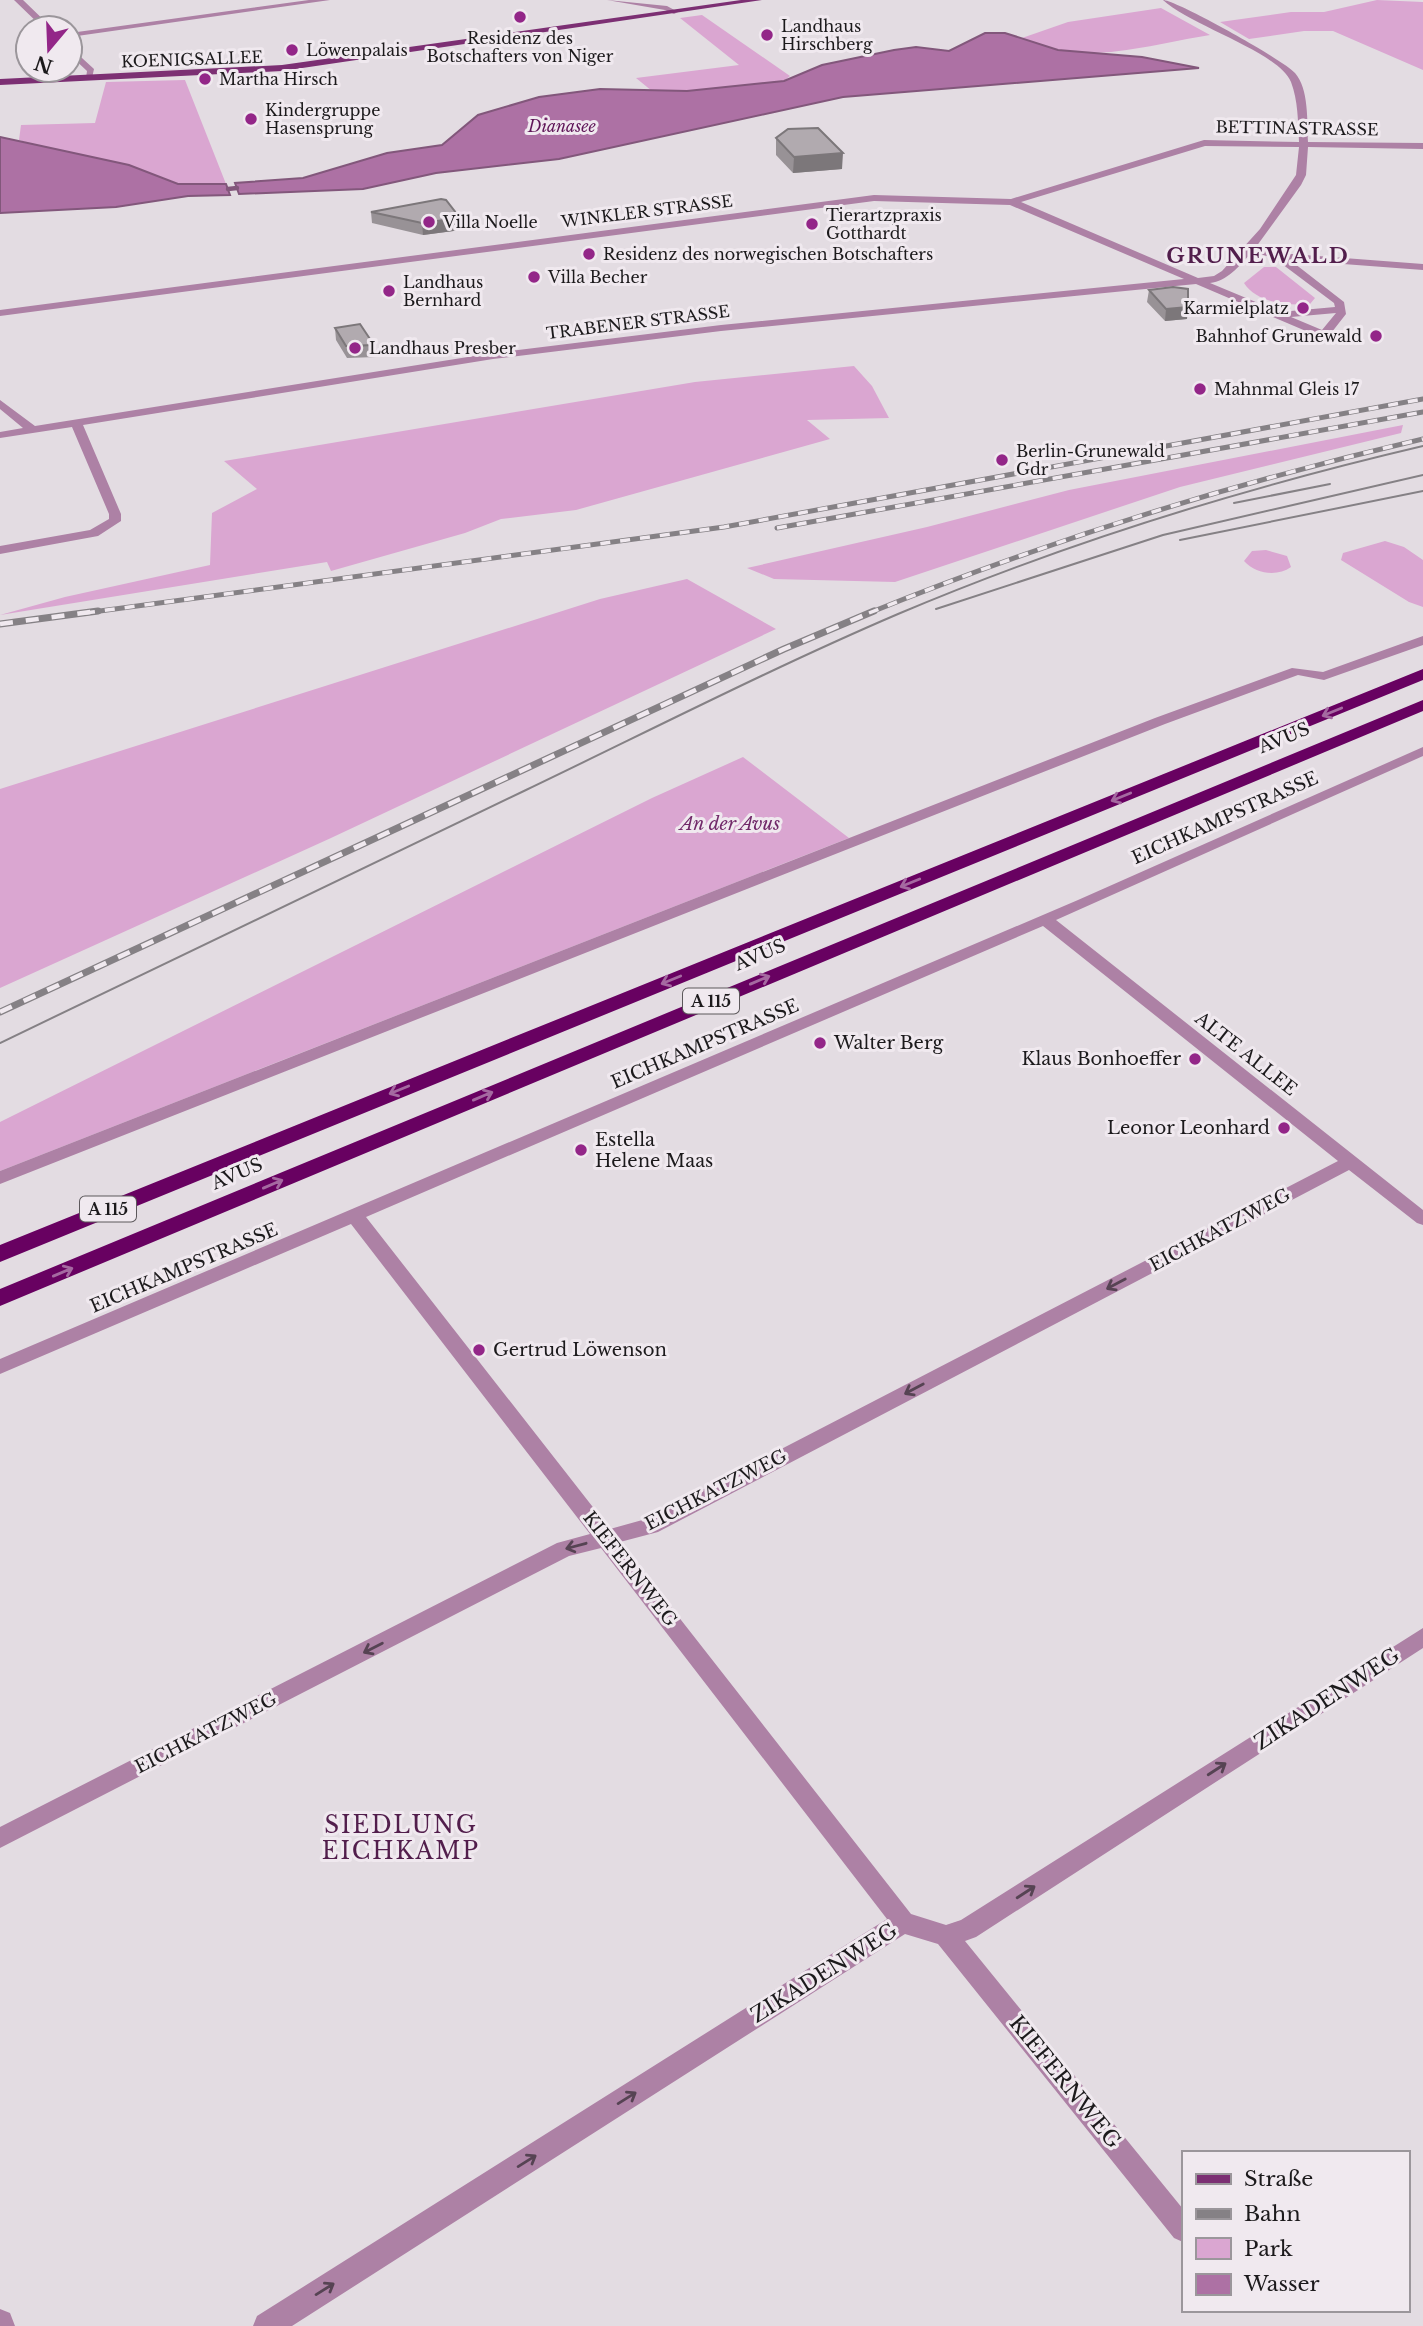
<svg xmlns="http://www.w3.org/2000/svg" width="1423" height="2326" font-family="'Libre Baskerville',serif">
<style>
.green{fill:#daa6d1}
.water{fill:#ad71a4;stroke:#82577b;stroke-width:2}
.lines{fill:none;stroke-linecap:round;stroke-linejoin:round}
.stream{stroke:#82577b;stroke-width:4.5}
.minor{fill:#ad81a5;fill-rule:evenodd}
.major{fill:#7c2f73;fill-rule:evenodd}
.highway{fill:#680161;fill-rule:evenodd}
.tram{stroke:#858185;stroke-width:2}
.rail-far1-casing{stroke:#858185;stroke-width:5}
.rail-casing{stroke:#858185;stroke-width:7}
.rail-far1{stroke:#f0e9ef;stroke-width:3.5;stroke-dasharray:10;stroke-linecap:butt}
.rail{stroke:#f0e9ef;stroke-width:4.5;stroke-dasharray:13;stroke-linecap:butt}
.wall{fill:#989296}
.shaded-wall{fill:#7c777a}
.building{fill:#b1aaaf;stroke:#7c777a;stroke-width:2}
.oneway{stroke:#a569a1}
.oneway2{stroke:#564353}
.poi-dot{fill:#932688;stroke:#f0e9ef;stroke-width:2.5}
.labels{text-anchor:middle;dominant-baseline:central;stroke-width:6;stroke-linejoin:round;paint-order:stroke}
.far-poi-label{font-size:16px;fill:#1c1a1c;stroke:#f0e9ef;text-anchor:start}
.far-street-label{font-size:16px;fill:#1c1a1c;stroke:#f0e9ef}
.far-water-label{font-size:16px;font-style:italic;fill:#601759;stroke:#f0e9ef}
.shield{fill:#f0e9ef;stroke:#5c585b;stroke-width:2}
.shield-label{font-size:16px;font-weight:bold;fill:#1c1a1c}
.street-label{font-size:18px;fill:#1c1a1c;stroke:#f0e9ef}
.park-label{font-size:18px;font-style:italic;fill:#712969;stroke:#f0e9ef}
.poi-label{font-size:18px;fill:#1c1a1c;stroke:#f0e9ef;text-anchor:start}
.far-district-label{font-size:21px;font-weight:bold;letter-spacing:2px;fill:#521e4c;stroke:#f0e9ef}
.near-street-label{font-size:21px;fill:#1c1a1c;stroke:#f0e9ef}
.near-neighbourhood-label{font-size:23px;letter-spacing:2px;fill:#521e4c;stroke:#f0e9ef}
</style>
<rect width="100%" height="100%" fill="#e3dce2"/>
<!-- green -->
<path class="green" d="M1377,0l46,2v68l-90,-39h-29l-55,8 -29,-17 71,-10h33z
M1161,8l49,27c-59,9 -132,34 -188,3l46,-16z
M702,15l88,61 -6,5 -97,10h-35l-16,-13 103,-13 -59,-47z
M185,80l41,104h-48l-49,-19 -68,-12 -42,-13 2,-15 74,-2 11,-41z
M1264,267h12l39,31 -5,6c-22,2 -53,-1 -66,-21z
M854,366l18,20 17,32 -82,2 23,19 -254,71 -75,9 -36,14 -134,38 -4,-9 -327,53 65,-18 145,-32 2,-52 45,-24 -33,-28 471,-79z
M1403,425l-2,8 -221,54 -285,95 -121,-3 -27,-11 180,-41 142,-37z
M1385,541l19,6 19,13v47l-14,-5 -68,-42 2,-7z
M1266,550l21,6 4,11c-14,10 -35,7 -47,-6l8,-10z
M687,579l89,50 -445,209 -331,150v-199l600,-190z
M743,757l106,81 -849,333v-49l652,-324z"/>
<!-- water -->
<path class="water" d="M985,33h20l53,17 84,7 57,11 -356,29 -284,62 -123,14 -73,16 -124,5 -4,-11 68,-5 84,-25 55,-8 36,-30 61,-18 61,-8 87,2 97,-10 38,-16 72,-15 22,-3 33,4z
M0,137l129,28 49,19h48l4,11 -42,1 -72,11 -116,6z"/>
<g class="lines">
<!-- stream -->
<path class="stream" d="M228,189l9,-1"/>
<!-- minor -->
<path class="minor" d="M14,0h9l29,28h-9z
M309,0h21l-260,37v-4z
M607,0l60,6 11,6 -4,2 -9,-4z
M1163,0c13,0 121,60 132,73 14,16 12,48 13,69l115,1v6l-115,-2 -2,28 -5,10 -45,62 22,6 145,11v6l-133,-10 54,42 2,12 -18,23h-8l-124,-53 -475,47 -228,28 -410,66 38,89v7l-23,15 -98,18v-8l90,-16 19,-11v-5l-37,-87 -72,11v-6l23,-4 -23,-19v-9l35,26 458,-73 228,-28 463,-46 -174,-74 -136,-4 -874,115v-6l874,-115 137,4 193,-59 95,2c-1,-20 -1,-42 -8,-60 -12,-30 -100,-56 -128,-82zM1205,146l94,1 -3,28 -36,54 -38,42 -8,5 -16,2 -177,-76zM1252,252l22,6 60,45 1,4 -55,5 -70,-29c18,-2 30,-18 42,-31zM1336,313l-14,17 -31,-13z
M70,47l24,22 -2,9h-6l1,-7 -17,-16z
M1423,636v9l-99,35 -26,-5 -133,49 -1165,460v-13l1155,-453 137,-50 31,4z
M1423,747v9l-367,164 367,290v15l-6,-2 -68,-53 -691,362 -38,10 291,372 35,11 15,-5 462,-292v20l-447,289 -11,4 218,268v33l-9,-4 -236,-294 -33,-10 -613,392h-39l4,-10 630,-397 -286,-371 -32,8 -569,292v-21l557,-284 33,-9 -239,-310 -351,150v-15l1078,-459zM1043,926l295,235 -692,358 -36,10 -244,-312z
M0,2309l10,4 5,13h-15z"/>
<!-- major -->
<path class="major" d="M741,0h21l-480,71 -282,14v-6l282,-14z"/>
<!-- highway -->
<path class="highway" d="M1423,669v11l-1423,582v-17z
M1423,700v11l-1423,595v-17z"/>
<!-- tram -->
<path class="tram" d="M1234,503l96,-19
M1180,540l243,-49
M936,609l227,-74 260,-60
M0,1043c175,-84 350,-168 526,-253 123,-59 246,-122 372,-176 170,-72 346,-126 525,-168"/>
<defs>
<path id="rail-far1" d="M777,528l646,-116
M85,613l639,-86 699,-128
M869,613c181,-73 364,-130 554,-174"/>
<path id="rail" d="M0,624l98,-13
M0,1012l784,-363 90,-38"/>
</defs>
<!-- rail-far1 casing -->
<use href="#rail-far1" class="rail-far1-casing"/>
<!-- rail casing -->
<use href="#rail" class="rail-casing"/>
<!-- rail-far1 -->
<use href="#rail-far1" class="rail-far1"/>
<!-- rail -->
<use href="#rail" class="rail"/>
</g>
<!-- wall -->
<path class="wall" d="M776,138l66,31 -49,4 -17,-18z
M371,212l89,6 1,12 -38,5 -51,-12z
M1149,290l38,29 -22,2 -18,-19z
M335,328l39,17 2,12 -29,1 -11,-18z"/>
<!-- shaded-wall -->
<path class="shaded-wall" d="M843,153l-1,16 -49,4 1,-16z
M460,218l1,12 -38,5 -1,-12z
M1188,307l-1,12 -22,2 1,-12z"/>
<!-- building -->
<path class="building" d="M818,128l25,25 -49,4 -18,-19 12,-9z
M441,199l5,1 14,18 -38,5 -51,-11z
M1173,287l15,2v18l-22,2 -17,-19z
M360,324l14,21 -28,1 -11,-18z"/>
<!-- one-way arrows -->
<defs><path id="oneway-shaft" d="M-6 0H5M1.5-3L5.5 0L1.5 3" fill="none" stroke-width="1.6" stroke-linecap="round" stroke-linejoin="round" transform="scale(1.75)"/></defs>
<g class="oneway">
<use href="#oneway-shaft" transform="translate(1332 712) rotate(158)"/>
<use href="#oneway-shaft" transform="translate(1121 797) rotate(158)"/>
<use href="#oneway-shaft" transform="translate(910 883) rotate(158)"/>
<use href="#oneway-shaft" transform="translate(671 980) rotate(158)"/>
<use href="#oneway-shaft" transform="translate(760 980) rotate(-23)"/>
<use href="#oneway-shaft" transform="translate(399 1090) rotate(158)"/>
<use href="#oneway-shaft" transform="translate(483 1096) rotate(-23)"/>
<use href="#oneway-shaft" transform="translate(273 1184) rotate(-23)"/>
<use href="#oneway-shaft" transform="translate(63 1272) rotate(-23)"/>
</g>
<g class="oneway2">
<use href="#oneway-shaft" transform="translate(1116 1284) rotate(152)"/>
<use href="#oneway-shaft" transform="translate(914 1389) rotate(152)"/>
<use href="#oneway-shaft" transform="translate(576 1546) rotate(165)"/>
<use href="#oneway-shaft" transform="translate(373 1648) rotate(153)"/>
<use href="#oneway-shaft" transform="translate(1217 1769) rotate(-33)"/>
<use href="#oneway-shaft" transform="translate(1026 1892) rotate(-33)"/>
<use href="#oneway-shaft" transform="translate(627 2098) rotate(-32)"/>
<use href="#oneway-shaft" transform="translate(527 2161) rotate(-32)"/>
<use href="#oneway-shaft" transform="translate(325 2289) rotate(-32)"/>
</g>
<!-- markers -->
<g class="poi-dot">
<circle cx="520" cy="17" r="7"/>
<circle cx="767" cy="35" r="7"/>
<circle cx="292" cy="50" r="7"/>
<circle cx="205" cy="79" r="7"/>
<circle cx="251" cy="119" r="7"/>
<circle cx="429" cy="222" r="7"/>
<circle cx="812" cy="224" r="7"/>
<circle cx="589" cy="254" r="7"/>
<circle cx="534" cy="277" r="7"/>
<circle cx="389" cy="291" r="7"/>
<circle cx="1303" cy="308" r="7"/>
<circle cx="1376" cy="336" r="7"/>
<circle cx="355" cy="348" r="7"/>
<circle cx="1200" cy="389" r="7"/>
<circle cx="1002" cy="460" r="7"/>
<circle cx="820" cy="1043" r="7"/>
<circle cx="1195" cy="1059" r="7"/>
<circle cx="1284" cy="1128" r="7"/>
<circle cx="581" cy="1150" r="7"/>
<circle cx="479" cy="1350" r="7"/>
</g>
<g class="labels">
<!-- far-poi labels -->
<g class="far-poi-label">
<text x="781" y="26">Landhaus<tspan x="781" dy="18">Hirschberg</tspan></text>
<text x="520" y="38" text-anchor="middle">Residenz des<tspan x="520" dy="18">Botschafters von Niger</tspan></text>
<text x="306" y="50">Löwenpalais</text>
<text x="219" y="79">Martha Hirsch</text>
<text x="265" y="110">Kindergruppe<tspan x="265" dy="18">Hasensprung</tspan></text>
<text x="826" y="215">Tierartzpraxis<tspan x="826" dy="18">Gotthardt</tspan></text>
<text x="443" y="222">Villa Noelle</text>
<text x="603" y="254">Residenz des norwegischen Botschafters</text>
<text x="548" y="277">Villa Becher</text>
<text x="403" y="282">Landhaus<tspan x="403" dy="18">Bernhard</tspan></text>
<text x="1289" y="308" text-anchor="end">Karmielplatz</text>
<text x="1362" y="336" text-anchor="end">Bahnhof Grunewald</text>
<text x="369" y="348">Landhaus Presber</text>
<text x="1214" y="389">Mahnmal Gleis 17</text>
<text x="1016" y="451">Berlin-Grunewald<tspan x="1016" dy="18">Gdr</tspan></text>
</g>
<!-- far-street labels -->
<g class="far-street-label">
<text transform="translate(192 59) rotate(-2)">KOENIGSALLEE</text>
<text transform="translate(1297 128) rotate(1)">BETTINASTRASSE</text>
<text transform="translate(647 211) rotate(-7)">WINKLER STRASSE</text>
<text transform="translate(638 322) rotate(-7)">TRABENER STRASSE</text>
</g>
<!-- far-water labels -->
<g class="far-water-label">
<text x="562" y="126">Dianasee</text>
</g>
<!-- shield labels -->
<g class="shield">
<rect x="683" y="988.5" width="56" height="25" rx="5"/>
<rect x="80" y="1196.5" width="56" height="25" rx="5"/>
</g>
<g class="shield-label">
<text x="711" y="1001">A 115</text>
<text x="108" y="1209">A 115</text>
</g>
<!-- street labels -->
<g class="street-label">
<text transform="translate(1284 738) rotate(-22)">AVUS</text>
<text transform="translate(1225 818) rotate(-24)">EICHKAMPSTRASSE</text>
<text transform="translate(760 955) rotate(-23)">AVUS</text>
<text transform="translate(705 1044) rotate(-23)">EICHKAMPSTRASSE</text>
<text transform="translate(1246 1054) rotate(38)">ALTE ALLEE</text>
<text transform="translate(237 1174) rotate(-23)">AVUS</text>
<text transform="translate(1220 1230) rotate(-28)">EICHKATZWEG</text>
<text transform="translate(184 1268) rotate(-23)">EICHKAMPSTRASSE</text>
<text transform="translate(716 1490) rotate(-27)">EICHKATZWEG</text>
<text transform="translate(630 1569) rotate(52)">KIEFERNWEG</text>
<text transform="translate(206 1733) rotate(-27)">EICHKATZWEG</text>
</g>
<!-- park labels -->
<g class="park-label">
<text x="730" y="824">An der Avus</text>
</g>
<!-- poi labels -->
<g class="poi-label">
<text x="834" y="1043">Walter Berg</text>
<text x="1181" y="1059" text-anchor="end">Klaus Bonhoeffer</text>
<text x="1270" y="1128" text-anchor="end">Leonor Leonhard</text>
<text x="595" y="1140">Estella<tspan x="595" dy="21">Helene Maas</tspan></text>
<text x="493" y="1350">Gertrud Löwenson</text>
</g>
<!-- far-district labels -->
<g class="far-district-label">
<text x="1258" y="256">GRUNEWALD</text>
</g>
<!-- near-street labels -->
<g class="near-street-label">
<text transform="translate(1327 1699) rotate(-33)">ZIKADENWEG</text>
<text transform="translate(824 1973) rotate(-32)">ZIKADENWEG</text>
<text transform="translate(1065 2082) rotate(51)">KIEFERNWEG</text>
</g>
<!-- near-neighbourhood labels -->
<g class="near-neighbourhood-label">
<text x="401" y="1825">SIEDLUNG<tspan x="401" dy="26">EICHKAMP</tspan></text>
</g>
</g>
<!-- legend -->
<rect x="1182" y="2151" width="228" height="161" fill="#f0e9ef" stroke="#9b969b" stroke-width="2"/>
<rect x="1196" y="2174" width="35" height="10" fill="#7c2f73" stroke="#9b969b" stroke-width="2"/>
<text x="1244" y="2186" font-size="21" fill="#1c1a1c">Straße</text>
<rect x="1196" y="2209" width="35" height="10" fill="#858185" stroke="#9b969b" stroke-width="2"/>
<text x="1244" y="2221" font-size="21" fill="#1c1a1c">Bahn</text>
<rect x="1196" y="2238" width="35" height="21" fill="#daa6d1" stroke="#9b969b" stroke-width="2"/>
<text x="1244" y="2256" font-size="21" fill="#1c1a1c">Park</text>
<rect x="1196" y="2274" width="35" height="21" fill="#ad71a4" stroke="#9b969b" stroke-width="2"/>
<text x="1244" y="2291" font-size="21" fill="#1c1a1c">Wasser</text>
<!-- north arrow -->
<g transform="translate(49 49) rotate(199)"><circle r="33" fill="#f0e9ef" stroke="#9b969b" stroke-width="2"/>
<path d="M0-5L12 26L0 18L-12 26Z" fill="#932688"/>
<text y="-10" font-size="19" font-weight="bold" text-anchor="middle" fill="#1c1a1c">N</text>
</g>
</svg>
